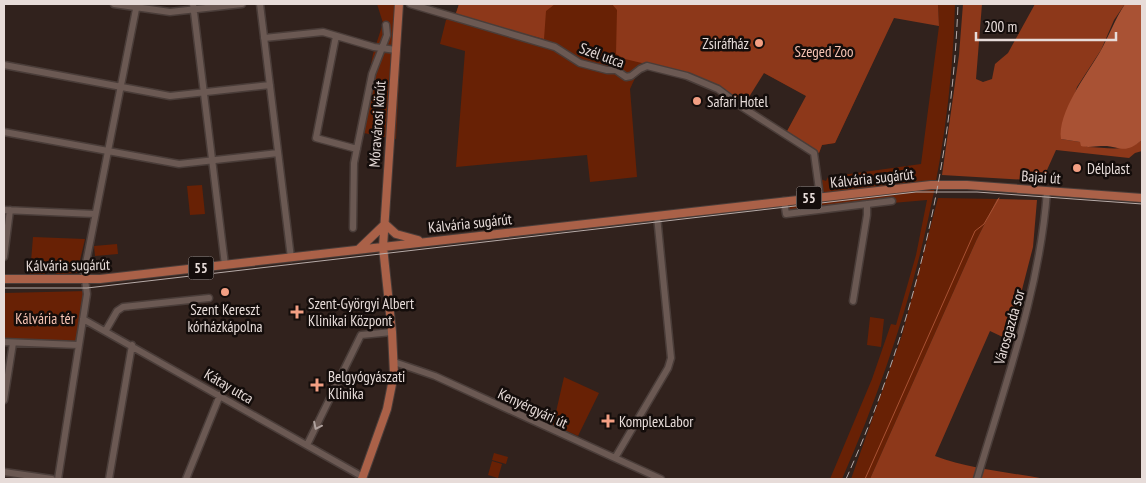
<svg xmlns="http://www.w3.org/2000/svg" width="1146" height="483" font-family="'PT Sans Narrow',sans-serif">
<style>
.green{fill:#682105}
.forest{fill:#8d381a}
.water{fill:#a95234}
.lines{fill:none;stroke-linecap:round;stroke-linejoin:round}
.stream{stroke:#a95234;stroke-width:1}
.minor-casing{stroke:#4a3d39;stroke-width:9}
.major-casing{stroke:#4a3d39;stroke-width:10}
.minor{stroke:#6b5953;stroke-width:6}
.major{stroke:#aa6148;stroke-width:8}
.tram{stroke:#b7aba8;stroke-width:1}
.rail{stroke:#b7aba8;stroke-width:1;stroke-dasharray:8 4;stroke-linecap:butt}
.oneway{stroke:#afa19d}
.poi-dot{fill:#f39f83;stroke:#140d0b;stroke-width:2}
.labels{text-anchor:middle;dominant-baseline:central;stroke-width:5;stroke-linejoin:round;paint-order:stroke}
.shield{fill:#140d0b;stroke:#a89e9b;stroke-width:1}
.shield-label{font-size:14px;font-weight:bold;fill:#e7dcd9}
.poi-label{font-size:15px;fill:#e7dcd9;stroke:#140d0b;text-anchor:start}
.park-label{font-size:15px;fill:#f6c4b4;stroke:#140d0b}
.street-label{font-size:15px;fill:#e7dcd9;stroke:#140d0b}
</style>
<rect width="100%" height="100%" fill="#31221d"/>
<!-- green -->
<path class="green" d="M377,4h26l-7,135 -38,-7 15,-78 10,-31z
M459,4h441l-65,139 -13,2 -3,8 -33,-20 21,-37 -43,-23 -77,1 -45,-11 -12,26 7,88 -47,5 -3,-27 -131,12 9,-116 -25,-7 6,-24 9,-4z
M938,4h17c-4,165 -47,325 -113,475h-12l42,-100 19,-55 5,1 20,-70 11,-55 -138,12v-7l34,-4 -3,-22 6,2 2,-4 93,-13 18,-138z
M202,185l3,29 -15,1 -3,-29z
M938,198l59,1 -21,42 -106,238h-19l51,-144z
M33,237l52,2 -8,34 -21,1 -2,-7h-6l-3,7h-15z
M117,244l1,10 -23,2 -1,-10z
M87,291l-9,54 -74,-3v-49z
M870,317l14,2 -3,28 -14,-2z
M564,377l35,16 -21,43 -25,-11z
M494,453l14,4 -2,7 -14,-4z
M492,461l10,3 -4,14 -10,-3z"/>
<!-- forest -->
<path class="forest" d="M459,4h96l-9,7 -2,28 -89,-23z
M612,4h326l1,22 -45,-8 -59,125 -13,2 -3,8 -33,-20 20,-37 -42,-23 -20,32 -56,-31 -63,-15 -9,-5 1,-44z
M963,4h19l-6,75 7,3 9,-3 3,-15 13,-11 27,-49h90l-11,16 -13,30 -24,37 -16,52 19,3 7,5c19,0 39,6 55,-7v11l-7,2 -6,5 -73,-8 -9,20 -1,11 -104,-6 17,-120z
M997,199l40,1 -4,47 -24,93 -19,-9 -55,125c35,13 73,16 110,23h-175l106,-238z"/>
<!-- water -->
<path class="water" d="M1125,4h17v136c-19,16 -21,5 -41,6 -7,0 -12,2 -20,0l-1,-4 -19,-3c-4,-26 26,-65 39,-87 9,-16 15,-33 25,-48z"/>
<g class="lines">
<!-- stream -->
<path class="stream" d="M865,479l110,-248 9,-7 15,-26"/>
<defs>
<path id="minor" d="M114,4l56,8 72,-8
M193,4l32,261
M260,4l31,254
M410,4l145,43 25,16 27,7h9l10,7 5,-1 9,-7 7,-3 40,10 31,13 24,18 72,46 6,44
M336,36l-20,102 41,11
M264,38l59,-6 51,15 22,3
M4,65l166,31 100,-11
M4,132l175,32 99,-11
M784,201l2,13 106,-13
M4,210l91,4
M353,228l1,-65 18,-89 15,-39 -1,-10
M4,257l6,-47
M853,301l14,-86v-11
M83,319l280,158
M106,330l11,-19 6,-4 86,-9
M4,342l74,3
M394,362l41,14 226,103
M4,400l9,-57
M307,445l54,-110 31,-3
M615,458l53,-90 3,-10 -14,-142
M4,472l48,7
M58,479l29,-185 -3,-21 53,-269
M109,479l23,-134
M186,479l34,-84
M977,479c28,-95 63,-189 70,-288"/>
<path id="major" d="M385,224l11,10 22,6
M359,249l26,-25
M4,279h96l831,-94h36l175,13
M362,479l25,-70 7,-35 -2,-42 -9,-85 16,-243"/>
</defs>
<!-- minor casing -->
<use href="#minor" class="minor-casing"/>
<!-- major casing -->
<use href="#major" class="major-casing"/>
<!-- minor -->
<use href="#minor" class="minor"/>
<!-- major -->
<use href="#major" class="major"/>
<!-- tram -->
<path class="tram" d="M4,288h83l829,-96h61l165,12"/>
<!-- rail -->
<path class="rail" d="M846,479c67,-149 106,-312 112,-475"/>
</g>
<!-- one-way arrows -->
<defs><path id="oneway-chevron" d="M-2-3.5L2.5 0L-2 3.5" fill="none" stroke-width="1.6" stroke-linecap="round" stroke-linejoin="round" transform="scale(1.25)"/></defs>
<use class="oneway" href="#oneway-chevron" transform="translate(317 426) rotate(116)"/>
<!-- markers -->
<g class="poi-dot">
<circle cx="759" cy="43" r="5"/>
<circle cx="697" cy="101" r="5"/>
<circle cx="1077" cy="168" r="5"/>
<circle cx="225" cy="292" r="5"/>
<path d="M294.5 304.5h5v5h5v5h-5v5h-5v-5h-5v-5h5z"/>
<path d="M314.5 377.5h5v5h5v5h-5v5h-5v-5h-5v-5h5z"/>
<path d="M605.5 413.5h5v5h5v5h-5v5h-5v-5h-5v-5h5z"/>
</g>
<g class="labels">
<!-- shield labels -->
<g class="shield">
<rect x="796.5" y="186.5" width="25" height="23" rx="4"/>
<rect x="188.5" y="256.5" width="25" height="23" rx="4"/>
</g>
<g class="shield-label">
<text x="809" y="198">55</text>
<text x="201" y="268">55</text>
</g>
<!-- poi labels -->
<g class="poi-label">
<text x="749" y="43" text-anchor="end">Zsiráfház</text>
<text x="707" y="101">Safari Hotel</text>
<text x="1087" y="168">Délplast</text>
<text x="308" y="303">Szent-Györgyi Albert<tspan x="308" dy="17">Klinikai Központ</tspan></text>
<text x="225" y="309" text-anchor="middle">Szent Kereszt<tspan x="225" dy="17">kórházkápolna</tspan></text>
<text x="328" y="376">Belgyógyászati<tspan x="328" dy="17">Klinika</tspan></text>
<text x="619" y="421">KomplexLabor</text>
</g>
<!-- park labels -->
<g class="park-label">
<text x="824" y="51">Szeged Zoo</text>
<text x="45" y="318">Kálvária tér</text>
</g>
<!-- street labels -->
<g class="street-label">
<text transform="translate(602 55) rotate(20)">Szél utca</text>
<text transform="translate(377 124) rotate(-86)">Móravárosi körút</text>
<text transform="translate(1041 177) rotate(4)">Bajai út</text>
<text transform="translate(872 178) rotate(-6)">Kálvária sugárút</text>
<text transform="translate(470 223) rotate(-6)">Kálvária sugárút</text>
<text transform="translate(68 265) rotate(-1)">Kálvária sugárút</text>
<text transform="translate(1009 327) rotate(-74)">Városgazda sor</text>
<text transform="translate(229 386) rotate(30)">Kátay utca</text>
<text transform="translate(533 408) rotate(25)">Kenyérgyári út</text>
</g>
</g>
<!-- border -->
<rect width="1146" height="483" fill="none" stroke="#e7dcd9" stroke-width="10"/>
<!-- scale -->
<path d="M976 32v8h140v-8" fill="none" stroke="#e7dcd9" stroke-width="2.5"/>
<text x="984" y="32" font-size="15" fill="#e7dcd9" stroke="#140d0b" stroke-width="4" paint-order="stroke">200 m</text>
</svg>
